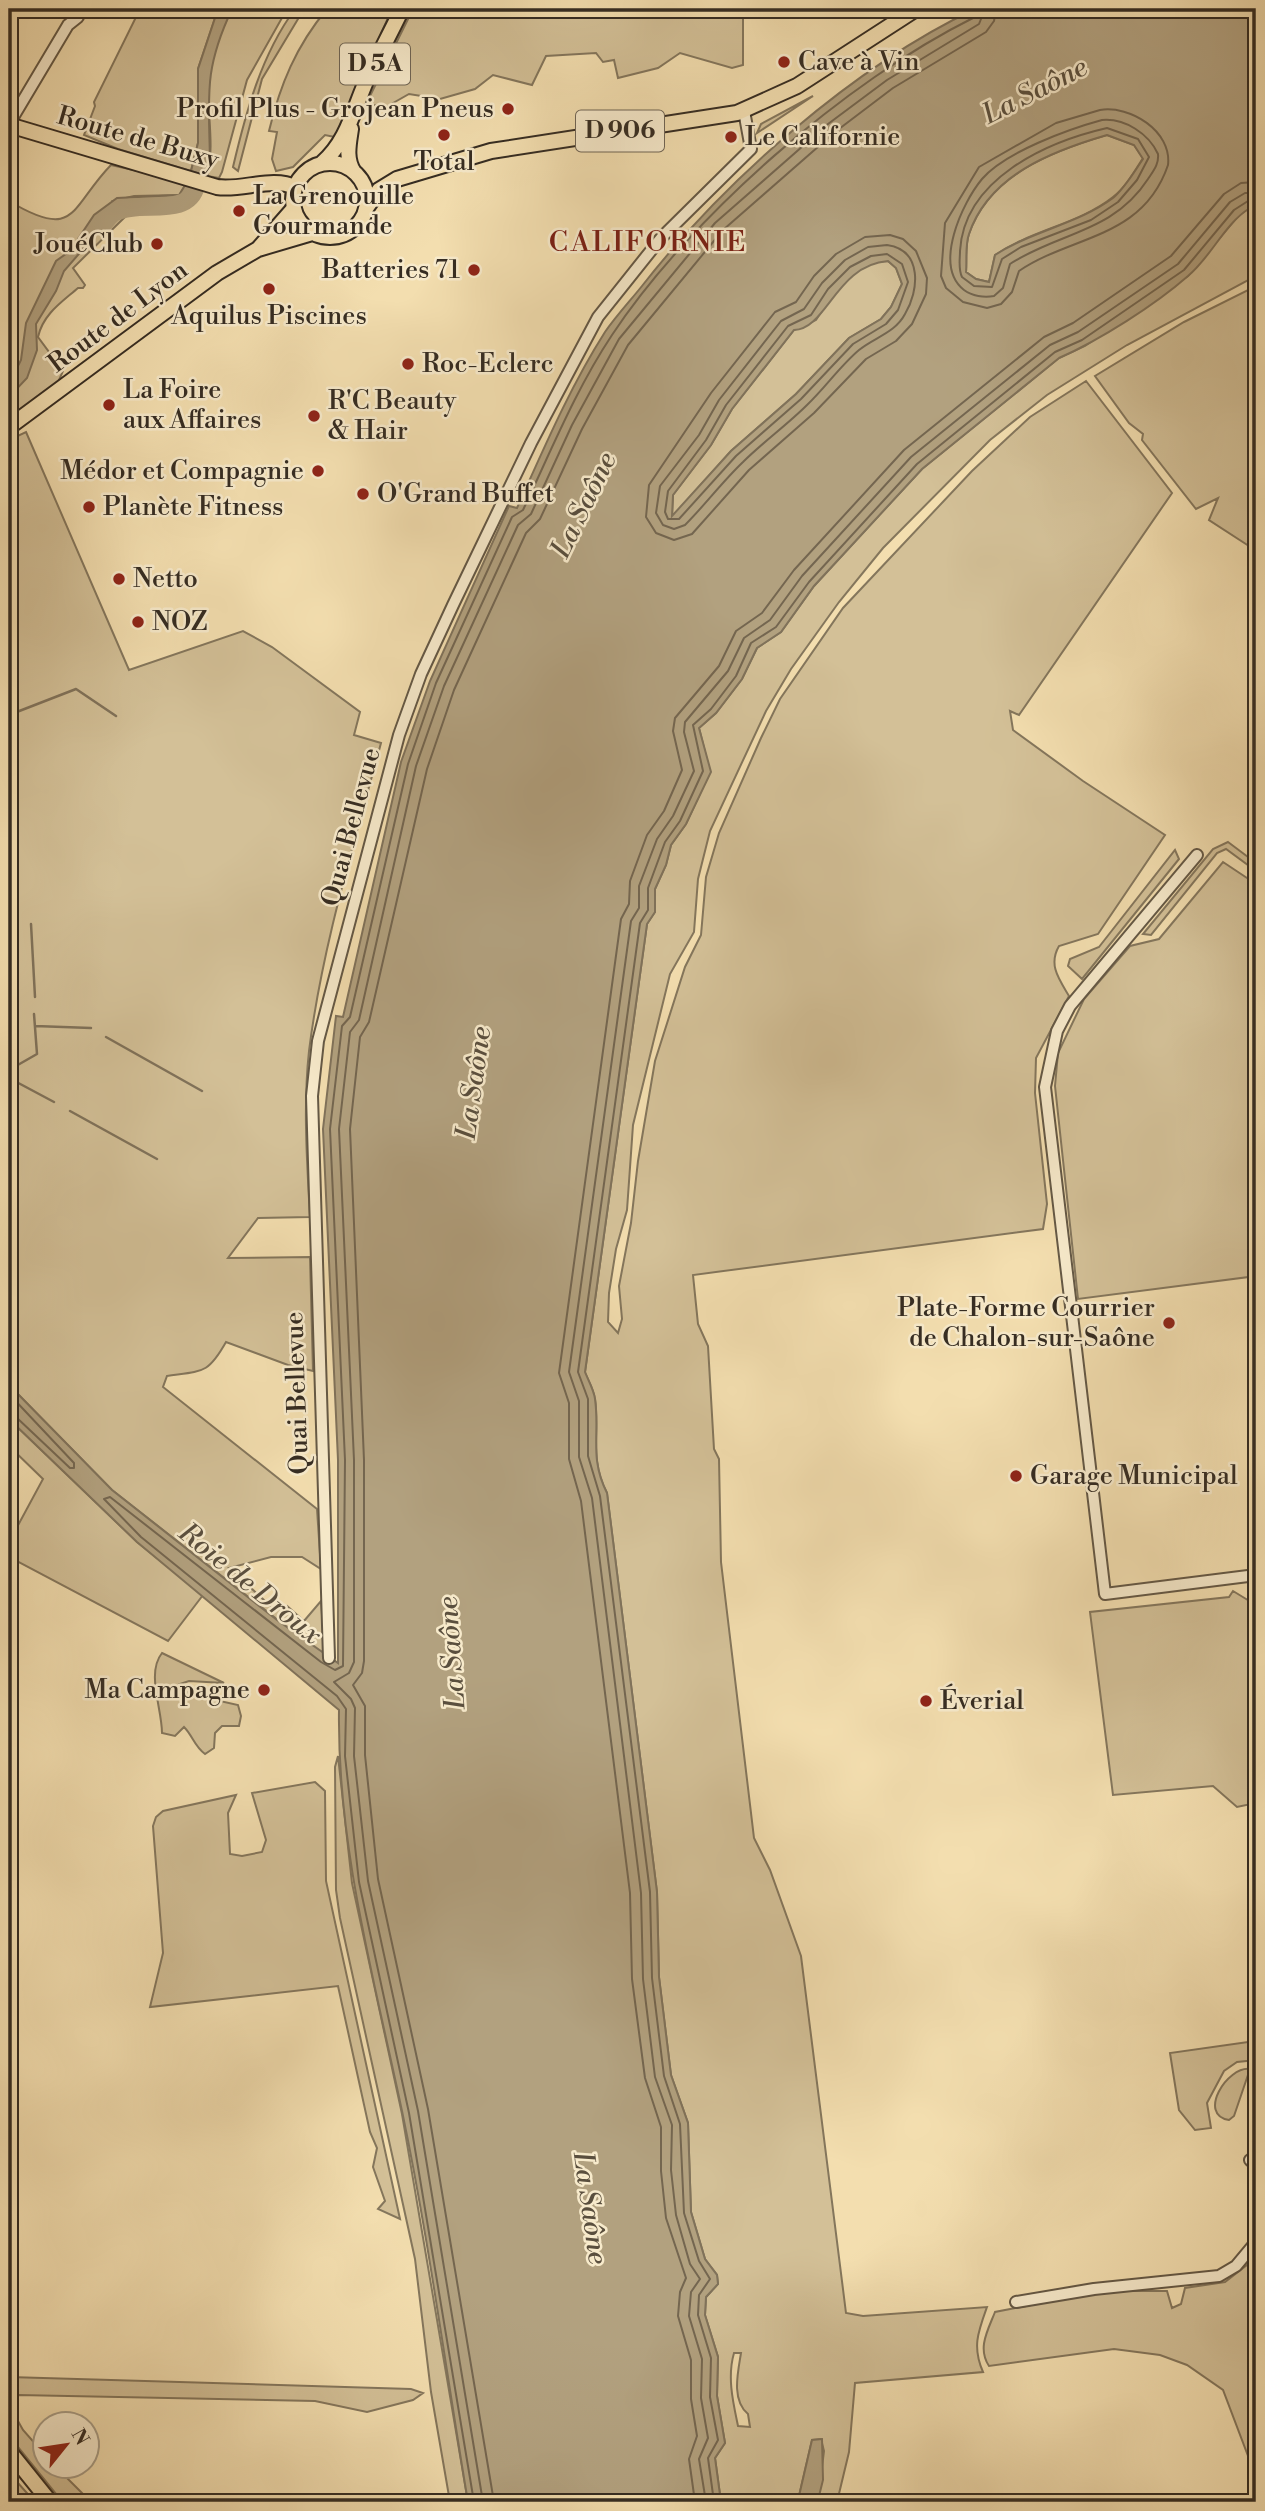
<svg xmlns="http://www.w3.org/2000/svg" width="1265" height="2511" font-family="'Libre Bodoni',serif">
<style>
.green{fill:#d3c097;stroke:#84765c;stroke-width:2;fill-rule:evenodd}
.water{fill:#b2a17f;stroke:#80725a;stroke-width:2;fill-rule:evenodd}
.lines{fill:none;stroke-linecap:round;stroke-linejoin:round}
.shore{stroke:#746650;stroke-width:2}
.stream{stroke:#80725a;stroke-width:2.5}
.river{stroke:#b2a17f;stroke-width:18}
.minor-casing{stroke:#645845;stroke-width:14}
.major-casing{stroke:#352c22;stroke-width:18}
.minor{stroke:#f7eacb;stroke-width:10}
.major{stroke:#f3deaf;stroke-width:14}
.poi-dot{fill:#8f2418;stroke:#f7eacb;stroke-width:2.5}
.labels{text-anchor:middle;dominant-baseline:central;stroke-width:5;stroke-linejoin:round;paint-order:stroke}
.shield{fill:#f7eacb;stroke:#6f6555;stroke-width:2}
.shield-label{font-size:24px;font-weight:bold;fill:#352c22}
.poi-label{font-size:26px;fill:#352c22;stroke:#f7eacb;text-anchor:start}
.street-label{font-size:26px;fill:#352c22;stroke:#f7eacb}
.water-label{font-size:28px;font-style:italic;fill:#5a4f3e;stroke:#f7eacb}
.neighbourhood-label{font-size:28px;letter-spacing:2px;fill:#7a1f14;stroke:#f7eacb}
</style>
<rect width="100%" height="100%" fill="#f3deaf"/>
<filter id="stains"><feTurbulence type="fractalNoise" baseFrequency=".00286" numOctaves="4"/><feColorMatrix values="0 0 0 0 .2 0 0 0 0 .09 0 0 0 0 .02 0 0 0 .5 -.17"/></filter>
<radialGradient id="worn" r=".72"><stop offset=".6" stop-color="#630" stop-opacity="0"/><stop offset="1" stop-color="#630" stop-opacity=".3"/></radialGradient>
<!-- green -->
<path class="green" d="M140,9h78l-20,60v74l-7,28 -73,-22 -34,-14 11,-29 -1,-4z
M232,9h55l-40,71 -25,92 -3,6 -12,-2c8,-30 0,-63 1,-94 0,-26 13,-50 24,-73z
M295,9h9l-42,70 -24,92 -5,-4c13,-55 28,-112 62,-158z
M327,9h65l-57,128 -10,-2 -32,32 -17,4 -4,-12 5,-27 -8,-1c11,-46 27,-85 58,-122z
M413,9h330v56l-11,3 -52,-15 -22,15 -40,10 -4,-18 -11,2 -7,-9 -50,3 -14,29 -39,-10 -18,14 -35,10 -31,-5 -23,13 -20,-3z
M813,96l-56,37 4,-9z
M1107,135l27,10 9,13c-9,14 -18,30 -30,39 -34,27 -81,33 -118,58l-6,27 -13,-3 -10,-7c1,-12 -1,-27 3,-38 20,-59 83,-83 138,-99z
M111,165l76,17 -7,13 -46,1 -21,5 15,13 -55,54 12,17 -2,3h-5c-16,14 -35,26 -40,49l25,34 -7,16 -47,32v-218c68,41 61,6 102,-36z
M1251,207l5,4v65l-129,69 -80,50 -57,45 -107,108 -44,54 -48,67 -25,42 -56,120 -12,48 -4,53 -24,42 -37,151 -6,85 -11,39 -7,44 -1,29 10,11 4,-14 -3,-33 12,-63 7,-62 17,-100 30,-94 16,-32 5,-58 13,-44 42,-95 19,-39 63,-91 129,-137 58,-54 56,-36 86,112 -153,222 -9,-4 3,19 70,51 82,54 -67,99 -39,12c-11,19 0,33 10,50l-33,62 -1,35 12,111 -4,25 -350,46 5,49 10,22 6,103 5,10 2,103 33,276 16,32 31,86 45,357 17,3 124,-9c-9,25 -15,40 -4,65l-128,11 -6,69 -12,50h-23l4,-3 6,-48 -3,-12 -9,1 -13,56 5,6h-83l-6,-44 10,-15 -8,-47 1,-39 -13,-42 1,-18 12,-13 -1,-9 -12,-16 -14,-47 -3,-89 -17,-48 -12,-98 -2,-85 -50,-399c-18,-35 -7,-59 -12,-94 -1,-9 -7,-19 -10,-27l62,-448 8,-12v-23l11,-24 5,-20 15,-21 24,-52 -11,-44 17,-15 26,-34 15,-31 24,-16 33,-46 108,-117 137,-111 26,-12 103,-70 51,-61zM734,2353h7c-3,19 -10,47 7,61l2,13 -12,-1c-5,-24 -11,-49 -4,-73z
M888,261l8,7 6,16 -11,23 -10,12 -32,19 -53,56 -65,57 -59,66 1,-22 38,-50 21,-36 62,-79 22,-10 17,-26 21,-21 19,-11z
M1256,286v257l-4,5 -43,-28 9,-22 -22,11 -54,-69 1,-6 -14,-11 -34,-47 89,-54z
M26,432l103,238 114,-39 29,16 88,65 -6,23 27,8c-27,101 -59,204 -72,308 -6,55 -2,111 1,166l-52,1 -30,40 82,-1 3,114 -25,-6 -62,-23c-18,32 -23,29 -59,34l-4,11 154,122 4,60 -19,-12h-31l-42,11 46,42 12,-4 17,15 17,-20 4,56 -213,-167 -103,-105v-945z
M1228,842l28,21v8l-30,-22 -9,4 -66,82 -8,-1 70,-85z
M1175,850l4,9 -97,120 -14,-13 2,-7 29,-12z
M1223,862l33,22v392l-178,23 -23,-213 3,-33 26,-54 46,-53 29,-7z
M9,1419l128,123 66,53 -35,46 -159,-84v-15l34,-63 -34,-33z
M1233,1591l18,11 1,11h4v190l-19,4 -24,-21 -100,9 -23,-183 139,-15z
M162,1653l62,30 -35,-2 -9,3 9,10 49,11 3,11 -2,10h-17l-7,7 -1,15 -9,6c-11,-8 -12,-18 -21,-27l-9,9 -13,-3c0,-25 -16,-60 0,-80z
M338,1756l14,127 50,231 66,388h-18l-19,-110 -16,-133 -75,-341 -4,-28 -1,-123z
M315,1782l10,9 1,90 74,338 -22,-10 7,-8 -12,-34 4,-19 -7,-16 -32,-146 -188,21 13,-54 -10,-127 3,-9 7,-6 73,-16 -8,18 2,41 12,2 20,-4 4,-12 -14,-47z
M1248,2042l8,3v15l-19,2 -13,9 -17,32 4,25 -16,2 -16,-20 -9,-57z
M1250,2069l-16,47 -5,4c-32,-5 -2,-54 21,-51z
M1256,2258v219l-33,-87 -36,-25 -27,-10 -46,-6 -125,17c-12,-18 -1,-36 6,-54l109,-21h63l5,17 9,-4 4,-16 40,-6z
M9,2377l402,12 12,4 -10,7 -46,12 -52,-11 -297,-6 -9,4z
M9,2405l14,25 22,25 1,11h9l36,36h-27l-8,-8 -47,-58z
M9,2473l26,29h-26z"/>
<!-- water -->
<path class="water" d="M218,9h14c-29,62 -23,87 -22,153l-3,14 -16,-5 7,-28v-74z
M975,9h281v202l-6,-3c-26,16 -38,48 -62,68 -33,29 -88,64 -129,82l-137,111 -108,117 -33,46 -24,16 -15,31 -26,34 -17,15 12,44 -25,52 -15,21 -5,20 -11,24v23l-8,12 -62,448c3,8 9,18 10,27 5,34 -6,59 12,94l50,399 2,85 12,98 17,48 3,89 14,47 12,16 1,9 -12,13 -1,18 13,42 -1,39 8,47 -10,15 6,44h-253c-22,-130 -39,-262 -66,-391 -28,-133 -65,-265 -63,-401l-202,-168 -128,-123v-34l103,105 165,130 61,43v-203l-15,-331 13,-113 7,1 58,-255 29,-81 79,-175 8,2c27,-60 53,-121 88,-176 11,-16 25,-31 37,-46 83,-106 211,-219 333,-277zM1107,135l27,10 9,14c-9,13 -18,29 -30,39 -35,26 -81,33 -118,57l-6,27 -13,-3 -10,-7c1,-12 -1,-27 3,-38 20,-59 83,-83 138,-99zM888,261l8,7 6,16 -11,23 -10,12 -32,19 -53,56 -65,57 -59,65 1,-21 38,-50 21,-36 62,-79c33,-1 42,-65 94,-69z
M187,182l14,4 -7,15 -67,7 -16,9 -47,54 -8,20 -20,33 1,26 -10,28 -18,19v-13l12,-24 5,-37 30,-62 14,-10 24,-36 23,-17 62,-3z
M822,2439l1,41 -5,20 -14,2 -5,-6 13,-56z"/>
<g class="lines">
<!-- shore -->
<path class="shore" d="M1100,110c30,-5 72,21 68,55 -25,74 -96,70 -149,106l-7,21 -11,12 -14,4 -24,-6 -17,-14 -5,-12 4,-53 34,-56 77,-44z
M1102,120c23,-2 47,14 56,34 1,10 -4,16 -10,25 -35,54 -89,53 -138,85l-7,24 -9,8c-10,2 -22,0 -30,-6 -31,-24 -2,-87 18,-111 23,-27 87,-50 120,-59z
M1107,128l31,11 11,18 -12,23 -19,22 -27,18 -70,27 -19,12 -10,28 -18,-1 -12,-9c-4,-8 -2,-18 -2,-26 4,-72 86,-109 147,-123z
M890,235l13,4 13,12 11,27 -1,16 -14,30 -16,17 -30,18 -52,54 -65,57 -57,64 -18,6 -18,-7 -10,-16 3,-32 62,-92 64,-81 21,-10 18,-26 22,-22 29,-17z
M887,245c36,5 32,46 18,69 -10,19 -30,23 -46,36 -19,16 -34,38 -52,55 -20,20 -44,37 -64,57 -21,20 -38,43 -58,63l-11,4 -11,-4 -7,-12 4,-27 39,-51 20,-35 62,-79 23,-12 18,-26 23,-23 23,-13z
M887,254l15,10 6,18 -10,28 -12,14 -33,20 -52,55 -65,57 -57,63h-11l-3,-7 3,-21 38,-51 20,-35 62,-79 23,-11 17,-26 22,-22 21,-11z
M9,1394l65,69v5h-4l-54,-51 -7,-2
M474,2502l-65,-389 -50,-231 -14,-126 1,-47 -9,-13 -196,-159 -37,-38 6,-2 211,165 14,8 8,-4 2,-206 -15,-331 12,-103 8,-9 58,-253 28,-81 76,-166 11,-7c28,-59 53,-121 89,-175 78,-118 234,-254 361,-317l3,-9
M483,2502l-65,-391 -50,-230 -14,-125 1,-48 -4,-9 -17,-17 15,-9 5,-11v-202l-15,-331 11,-97 9,-12 57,-254 28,-80 74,-161 13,-11 41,-89 47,-86 96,-116 113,-99 59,-44 92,-56 6,-15
M494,2502l-66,-393 -50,-230 -13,-124v-49l-12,-21 9,-12 2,-12v-201l-14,-331 10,-92 9,-15 58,-253 27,-79 72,-157 14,-14 42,-90 46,-84 95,-115 112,-98 58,-44 93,-56 8,-11 2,-12
M695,2502l-6,-43 8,-23 -6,-37v-39l-13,-44 2,-24 6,-14 -20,-60 -5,-47v-44l-16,-49 -13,-99 -2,-86 -49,-392 -12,-42v-56l-10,-30 62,-454 8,-15 1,-23 17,-46 17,-24 18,-41 -9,-39 2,-13 44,-52 17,-35 26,-18 32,-43 110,-120 140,-113 29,-14 98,-67 53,-62 17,-11 15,-1
M706,2502l-7,-43 9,-21 -7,-40 1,-39 -13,-43 2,-24 9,-13 -10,-15 -14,-49 -5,-45 1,-45 -17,-48 -12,-98 -2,-86 -49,-395 -13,-41v-56l-10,-29 62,-451 8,-13v-22l18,-47 16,-23 21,-45 -10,-39 1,-10 43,-51 16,-33 26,-18 32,-44 109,-119 139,-112 28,-13 100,-68 52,-62 15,-9h11
M714,2502l-6,-44 10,-18 -8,-43 1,-39 -13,-43 1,-20 11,-16 -11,-18 -15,-48 -4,-89 -16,-48 -12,-98 -2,-86 -50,-396 -12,-40v-57l-10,-27 62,-449 8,-13v-22l17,-46 15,-21 23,-50 -10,-46 18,-16 25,-33 15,-33 25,-16 33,-45 108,-118 138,-112 27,-12 102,-70 50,-60 14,-9 8,2"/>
<!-- stream -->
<path class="stream" d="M9,715l67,-26 40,27
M31,924l4,73
M35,1026l56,2
M106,1037l96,54
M9,1070l28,-16 -3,-40
M9,1078l45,24
M70,1111l87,48"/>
<!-- river -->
<path class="river" d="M103,224c4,-4 8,-10 13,-12 23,-13 72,7 80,-26"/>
<defs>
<path id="minor" d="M9,124l59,-99 10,-8
M1197,855l-127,151 -13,25 -12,56 60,507 151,-19
M329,1658l-17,-562 6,-55 81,-306 22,-61 32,-69 78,-162 67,-126 63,-79 90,-89 -7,-38
M1250,2160l6,5
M1016,2302l78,-13 125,-13 17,-10 20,-24"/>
<path id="major" d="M9,125l208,62c25,4 55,-11 78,0
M351,129c-2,14 -6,30 3,43
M293 200a37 37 0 1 1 74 0a37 37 0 1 1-74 0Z
M322,163c26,-22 32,-56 46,-86 11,-23 23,-45 34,-68
M367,207l12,-17 18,-11 94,-28 246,-38 60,-27 119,-77
M258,249l36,-41
M9,427l208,-154 41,-24 54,-16
M9,2451l41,51"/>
</defs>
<!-- minor casing -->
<use href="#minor" class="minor-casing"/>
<!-- major casing -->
<use href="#major" class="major-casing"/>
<!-- minor -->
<use href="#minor" class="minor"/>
<!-- major -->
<use href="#major" class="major"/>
</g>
<!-- markers -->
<g class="poi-dot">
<circle cx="784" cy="62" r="7"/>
<circle cx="508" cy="109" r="7"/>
<circle cx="444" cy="135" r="7"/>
<circle cx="731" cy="137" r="7"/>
<circle cx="239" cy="211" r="7"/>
<circle cx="157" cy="244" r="7"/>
<circle cx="474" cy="270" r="7"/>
<circle cx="269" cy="289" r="7"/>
<circle cx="408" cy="364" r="7"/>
<circle cx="109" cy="405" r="7"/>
<circle cx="314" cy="416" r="7"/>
<circle cx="318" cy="471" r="7"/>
<circle cx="363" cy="494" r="7"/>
<circle cx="89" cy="507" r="7"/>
<circle cx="119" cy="579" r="7"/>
<circle cx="138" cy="622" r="7"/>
<circle cx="1169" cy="1323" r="7"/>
<circle cx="1016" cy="1476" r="7"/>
<circle cx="264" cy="1690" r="7"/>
<circle cx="926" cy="1701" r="7"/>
</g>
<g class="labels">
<!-- shield labels -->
<g class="shield">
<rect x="340" y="43.5" width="70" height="41" rx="5"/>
<rect x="576" y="110.5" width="88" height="41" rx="5"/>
</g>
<g class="shield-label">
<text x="375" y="64">D 5A</text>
<text x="620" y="131">D 906</text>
</g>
<!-- poi labels -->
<g class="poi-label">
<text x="798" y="62">Cave à Vin</text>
<text x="494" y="109" text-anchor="end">Profil Plus - Grojean Pneus</text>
<text x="745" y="137">Le Californie</text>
<text x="444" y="162" text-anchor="middle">Total</text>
<text x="253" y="196">La Grenouille<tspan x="253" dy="30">Gourmande</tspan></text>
<text x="143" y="244" text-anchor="end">JouéClub</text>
<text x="460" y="270" text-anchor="end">Batteries 71</text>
<text x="269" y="316" text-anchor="middle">Aquilus Piscines</text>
<text x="422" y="364">Roc-Eclerc</text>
<text x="123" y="390">La Foire<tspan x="123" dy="30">aux Affaires</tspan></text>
<text x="328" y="401">R'C Beauty<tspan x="328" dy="30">&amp; Hair</tspan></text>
<text x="304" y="471" text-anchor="end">Médor et Compagnie</text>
<text x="377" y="494">O'Grand Buffet</text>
<text x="103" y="507">Planète Fitness</text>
<text x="133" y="579">Netto</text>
<text x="152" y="622">NOZ</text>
<text x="1155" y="1308" text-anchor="end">Plate-Forme Courrier<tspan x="1155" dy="30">de Chalon-sur-Saône</tspan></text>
<text x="1030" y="1476">Garage Municipal</text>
<text x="250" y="1690" text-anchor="end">Ma Campagne</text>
<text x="940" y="1701">Éverial</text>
</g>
<!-- street labels -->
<g class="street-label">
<text transform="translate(138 138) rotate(16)">Route de Buxy</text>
<text transform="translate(118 317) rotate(-37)">Route de Lyon</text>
<text transform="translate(351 827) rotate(-75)">Quai Bellevue</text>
<text transform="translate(297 1393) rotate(-92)">Quai Bellevue</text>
</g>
<!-- water labels -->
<g class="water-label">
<text transform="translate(1035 91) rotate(-27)">La Saône</text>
<text transform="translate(584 505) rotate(-64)">La Saône</text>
<text transform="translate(474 1083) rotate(-82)">La Saône</text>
<text transform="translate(250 1584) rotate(39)">Roie de Droux</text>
<text transform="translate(452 1653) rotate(-94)">La Saône</text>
<text transform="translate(590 2208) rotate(82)">La Saône</text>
</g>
<!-- neighbourhood labels -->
<g class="neighbourhood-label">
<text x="648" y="242">CALIFORNIE</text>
</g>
</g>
<!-- margin -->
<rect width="1265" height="2511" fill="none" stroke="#f3deaf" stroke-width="35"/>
<rect x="10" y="10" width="1244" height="2490" fill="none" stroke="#352c22" stroke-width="3.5"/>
<rect x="18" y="18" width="1230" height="2476" fill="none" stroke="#352c22" stroke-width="2"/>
<!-- north arrow -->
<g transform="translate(66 2445) rotate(60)"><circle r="33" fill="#f7eacb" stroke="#a99e87" stroke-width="2"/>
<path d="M0-5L12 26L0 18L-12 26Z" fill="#8f2418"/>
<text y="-10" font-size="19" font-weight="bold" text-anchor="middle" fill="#352c22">N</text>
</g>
<rect width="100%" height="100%" filter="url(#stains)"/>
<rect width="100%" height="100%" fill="url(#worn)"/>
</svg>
